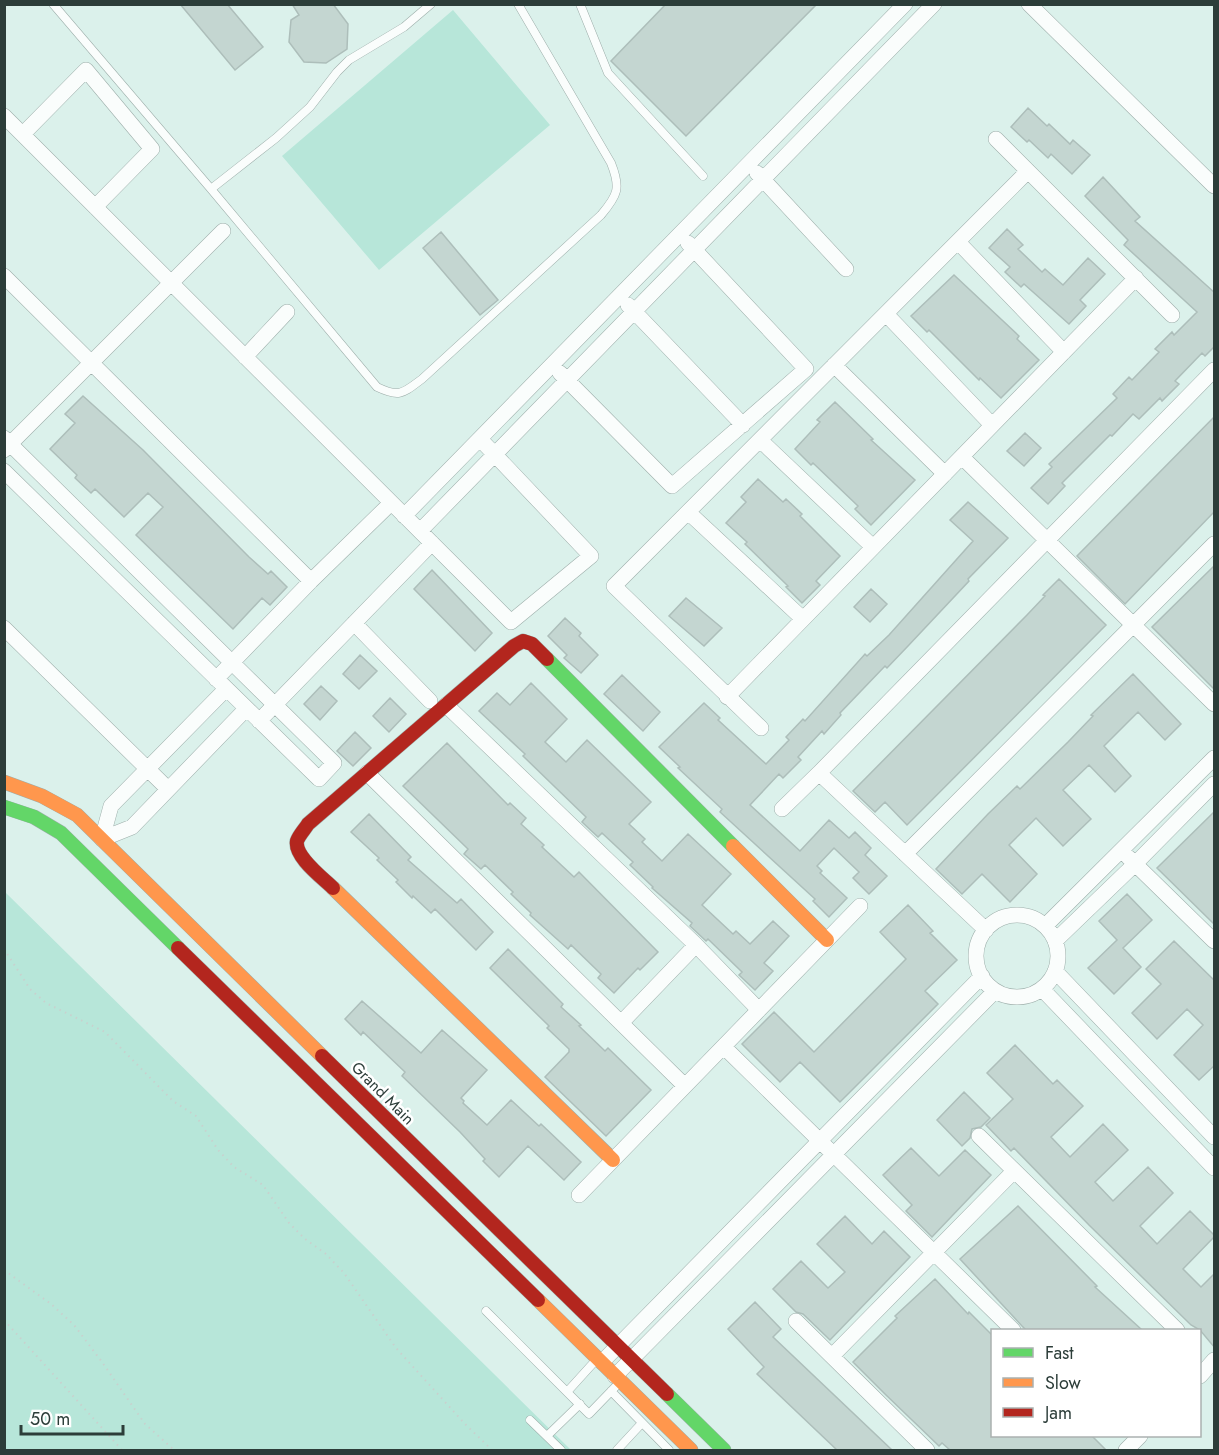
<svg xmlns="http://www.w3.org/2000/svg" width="1219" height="1455" font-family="Jost,sans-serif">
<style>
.green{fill:#b7e6d9}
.building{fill:#c4d6d1;stroke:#adbeba;stroke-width:1.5}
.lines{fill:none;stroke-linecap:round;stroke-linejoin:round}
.lane-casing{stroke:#9daeaa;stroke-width:9}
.street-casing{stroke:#9daeaa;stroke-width:16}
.fast-casing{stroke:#9daeaa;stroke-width:15}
.slow-casing{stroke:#9daeaa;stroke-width:15}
.jam-casing{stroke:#9daeaa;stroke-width:15}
.path{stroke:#c8d1ce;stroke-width:2;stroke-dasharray:1.5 4.5;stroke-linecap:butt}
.lane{stroke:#fafdfc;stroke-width:8}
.street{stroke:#fafdfc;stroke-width:15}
.fast{stroke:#63d668;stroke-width:14}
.slow{stroke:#ff974d;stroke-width:14}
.jam{stroke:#b3261e;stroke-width:14}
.labels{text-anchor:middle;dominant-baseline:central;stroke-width:5;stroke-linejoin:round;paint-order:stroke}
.street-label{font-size:16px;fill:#2c3d39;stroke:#fff}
</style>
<rect width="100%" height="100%" fill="#dbf1eb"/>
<!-- green -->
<path class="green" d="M453,10l97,115 -171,145 -97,-114z
M5,892l566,558h-566z"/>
<!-- building -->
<path class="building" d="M180,4h47l36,43 -28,23z
M292,4h41l15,20 -1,25 -21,14 -22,-1 -15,-20 2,-22 8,-5z
M666,4h151l-131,132 -75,-75z
M1028,108l19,18 2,-2 21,20 3,-4 17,15 -18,19 -21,-20 -3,4 -19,-18 -2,2 -16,-15z
M1103,177l37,40 -5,4 80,72v53l-10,10 -3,-3 -27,28 4,3 -17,17 -2,-3 -21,21 -6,-5 -21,22 -2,-1 -48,48 3,3 -17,18 -17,-16 21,-21 -3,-3 68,-66 -4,-4 16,-17 3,3 27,-28 -4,-3 17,-17 2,3 23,-23 -73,-67 4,-5 -43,-44z
M1007,229l16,16 -5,4 24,23 3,-3 18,16 25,-27 17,16 -25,26 6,6 -17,18 -45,-40 -3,3 -16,-15 5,-5 -21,-19z
M441,232l57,68 -18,15 -57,-67z
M954,275l65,61 -2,3 22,21 -38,38 -21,-20 -1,2 -50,-50 -2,2 -16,-16z
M83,396l60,54 106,107 19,17 3,-3 16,16 -17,18 -8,-7 -29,31 -97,-94 27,-28 -15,-14 -24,24 -29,-28 -4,4 -16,-15 2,-3 -27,-26 25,-26 -10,-9z
M835,402l38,37 -2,1 44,40 -44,45 -16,-16 3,-3 -45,-43 -2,2 -16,-16 25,-27 -3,-2z
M1215,416v95l-90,93 -48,-48z
M1025,433l16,15 -17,18 -17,-15z
M758,479l25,23 3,-3 16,15 -2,2 40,40 -24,25 4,4 -18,18 -16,-16 2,-1 -43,-42 2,-2 -21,-19 20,-21 -5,-5z
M968,502l40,36 -40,41 1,2 -61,65 -21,22 -2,-2 -45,47 1,2 -17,19 -2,-3 -24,26 3,3 -18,18 -4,-4 -29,31 50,46 29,-31 20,18 6,-6 16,16 -6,7 22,21 -18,18 -16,-16 6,-6 -25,-24 -17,18 5,5 -2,2 27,25 -18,19 -16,-16 2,-2 -95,-87 2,-3 -44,-41 2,-1 -21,-20 45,-44 16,15 -2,2 48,44 23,-24 -3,-3 17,-18 2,2 60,-67 2,2 22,-21 84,-94 -23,-21z
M1215,565v125l-63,-63z
M432,570l60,63 -17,18 -61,-62z
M1059,579l47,46 -199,200 -22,-23 -10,10 -22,-21 174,-176 18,-19 -2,-1z
M871,589l16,15 -17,18 -16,-15z
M686,598l36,30 -18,18 -35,-30z
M565,618l16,15 -2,3 19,19 -17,18 -17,-15 3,-3 -19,-19z
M360,655l17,16 -18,18 -16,-15z
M1133,674l48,50 -16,16 -27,-28 -34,34 27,30 -16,16 -26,-27 -26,25 28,29 -28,27 -27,-28 -27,27 28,29 -27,28 -28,-28 -20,20 -26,-25 52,-55 29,-28 3,3 48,-47 25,-26 -2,-1z
M622,675l38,37 -17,19 -39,-37z
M531,683l36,36 -22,23 21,20 21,-22 64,62 -22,22 16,15 -3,3 20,19 26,-27 43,40 -29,31 31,29 3,-3 14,13 23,-23 16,15 -25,27 9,8 -18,19 -16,-15 3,-3 -34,-33 -2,2 -16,-15 2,-3 -40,-35 1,-1 -23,-22 3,-3 -31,-29 -4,4 -16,-15 4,-5 -63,-61 2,-2 -46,-43 18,-18 13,12z
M321,686l16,15 -17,19 -16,-16z
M390,698l16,16 -17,18 -16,-16z
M355,732l16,16 -18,18 -16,-15z
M447,743l61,62 2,-2 16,15 -5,6 23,21 -2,2 32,30 5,-5 79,80 -18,18 -2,-2 -24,25 -16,-15 3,-4 -30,-29 -3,4 -38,-34 1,-2 -20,-19 2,-2 -28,-27 -4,4 -17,-15 4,-5 -65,-63z
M1215,811v114l-58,-57z
M369,814l42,43 -3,3 49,43 4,-4 32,33 -17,18 -41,-41 -4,4 -18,-17 -1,2 -16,-16 2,-2 -21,-20 2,-2 -28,-26z
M1127,894l25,26 -29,28 18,19 -27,27 -26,-26 29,-28 -18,-19z
M908,905l25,26 -3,2 27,27 -32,31 13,13 -98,98 -40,-40 -20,20 -38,-38 32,-32 40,40 92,-93 -26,-27z
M1174,941l41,40v84l-16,15 -25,-25 29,-30 -16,-16 -30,30 -25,-26 29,-29 -15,-15z
M508,949l55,55 -2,3 20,18 -2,1 26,25 3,-3 43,42 -45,46 -61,-59 24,-25v-3l-22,-21 2,-2 -59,-58z
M362,1001l59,52 21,-23 45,40 -26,28 3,3 -1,2 24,22 24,-25 28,26 2,-2 40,38 -17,18 -36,-34 -29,31 -16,-16 2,-2 -25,-27 -58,-56 3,-4 -42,-40 -2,3 -16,-16z
M1015,1045l38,39 4,-4 26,26 -32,31 19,20 33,-33 25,26 -33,32 18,19 35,-34 25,26 -33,33 17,18 33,-33 25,25 -32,33 18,18 14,-14v75l-15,-18 -9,-5 -102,-100 -75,-77 -3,3 -25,-26 27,-26 -26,-26z
M964,1092l26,26 -9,9 -9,2 -2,9 -8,8 -25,-26z
M911,1148l28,28 26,-26 26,25 -59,62 -26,-26 6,-6 -29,-30z
M1018,1206l79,80 -2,1 47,43h-116l-4,-4 -62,-67z
M845,1216l27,28 12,-13 26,26 -80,83 -27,-26 -7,-2 -23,-23 28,-28 27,27 17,-16 -28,-28z
M935,1279l33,35 1,-2 24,24v100h99l14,14h-156l-8,-7 -3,3 -53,-51 -33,-33 44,-44 -2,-2z
M755,1302l26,27 -8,8 119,113h-55l-80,-76 7,-7 -36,-38z"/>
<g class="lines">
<defs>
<path id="lane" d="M53,4l158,185 166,198c23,11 26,6 45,-8l179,-164c17,-20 20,-27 10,-52l-93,-159
M580,4l28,69 95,103
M211,189l65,-51 34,-31 27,-35 12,-12 55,-33 27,-23
M486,1311l103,103 30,-31
M611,1391l58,59
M567,1392l29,-32
M530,1420l31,30
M547,1436l33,-32
M617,1450l25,-27"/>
<path id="street" d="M1029,4l185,182
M4,116l507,506 80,-66 -111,-117
M23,134l63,-64 66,79 -57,58
M996,139l176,176
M757,173l89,96
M958,242l106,110
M4,276l307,305
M628,305l115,120
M886,314l106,111
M245,357l42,-45
M834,365l111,109
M560,373l112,113 134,-117 -118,-126
M4,438l330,325 -15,16 -315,-308
M760,440l113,107
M4,450l219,-219
M962,457l252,247
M688,512l115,107
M404,516l501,-512
M420,531l514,-527
M354,623l76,78
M4,628l164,161
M216,679l95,-98 80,-78
M727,697l409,-419
M446,705l250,240 63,65
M259,721l173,-178
M761,728l-147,-142 414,-415
M367,773l318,313
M819,773l167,157
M782,809l37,-36 395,-403
M102,839l9,-33 115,-117
M102,839l30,-12 114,-118
M905,854l309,-310
M1128,857l86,84
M976 956a41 41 0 1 1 82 0a41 41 0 1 1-82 0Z
M1045,926l169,-168
M1055,941l80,-77 79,-80
M1055,971l159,166
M1042,989l172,179
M621,1023l75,-78
M724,1047l289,283
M979,1136l198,194
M579,1195l281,-289
M796,1321l131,129
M832,1356l182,-185
M602,1362l380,-386
M615,1376l380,-385
M1200,1376l14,-16
M1126,1450l14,-14"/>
<path id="fast" d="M547,659l186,187
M4,807l30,10 27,16 117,115
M667,1394l57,56"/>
<path id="slow" d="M4,782l38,14 35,19 245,241
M733,846l94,94
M333,888l280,272
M538,1300l153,150"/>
<path id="jam" d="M333,888c-10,-10 -39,-31 -36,-47 2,-6 8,-12 11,-17l206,-178 9,-5 9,3 15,15
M178,948l360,352
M322,1056l345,338"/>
</defs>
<!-- lane casing -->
<use href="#lane" class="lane-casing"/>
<!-- street casing -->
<use href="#street" class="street-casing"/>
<!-- fast casing -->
<use href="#fast" class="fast-casing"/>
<!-- slow casing -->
<use href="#slow" class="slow-casing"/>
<!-- jam casing -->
<use href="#jam" class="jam-casing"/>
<!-- path -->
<path class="path" d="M4,949l26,40 16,14 59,29 68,69 23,15 22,34 16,17 29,18 26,38 16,16 21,15 18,19 52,75 69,76 27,26
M4,1270l47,34 23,21 28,37 43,62 29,26
M4,1320l118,130"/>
<!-- lane -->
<use href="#lane" class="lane"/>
<!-- street -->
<use href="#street" class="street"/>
<!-- fast -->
<use href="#fast" class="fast"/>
<!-- slow -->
<use href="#slow" class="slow"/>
<!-- jam -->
<use href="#jam" class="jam"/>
</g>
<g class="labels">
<!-- street labels -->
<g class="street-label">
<text transform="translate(383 1093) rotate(45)">Grand Main</text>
</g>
</g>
<!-- border -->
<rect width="1219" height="1455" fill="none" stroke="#2c3d39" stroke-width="12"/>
<!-- legend -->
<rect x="991" y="1329" width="210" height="108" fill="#ffffff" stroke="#abb1b0" stroke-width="1.5"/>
<rect x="1003" y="1348" width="30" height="9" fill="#63d668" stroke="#abb1b0" stroke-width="1.5"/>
<text x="1045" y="1359" font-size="18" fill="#2c3d39">Fast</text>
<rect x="1003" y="1378" width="30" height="9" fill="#ff974d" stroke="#abb1b0" stroke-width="1.5"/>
<text x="1045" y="1389" font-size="18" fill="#2c3d39">Slow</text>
<rect x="1003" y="1408" width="30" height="9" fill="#b3261e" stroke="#abb1b0" stroke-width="1.5"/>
<text x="1045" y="1419" font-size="18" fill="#2c3d39">Jam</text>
<!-- scale -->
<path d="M21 1425v9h102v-9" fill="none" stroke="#2c3d39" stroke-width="3"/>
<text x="30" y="1425" font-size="18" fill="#2c3d39" stroke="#ffffff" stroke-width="4.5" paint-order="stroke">50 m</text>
</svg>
